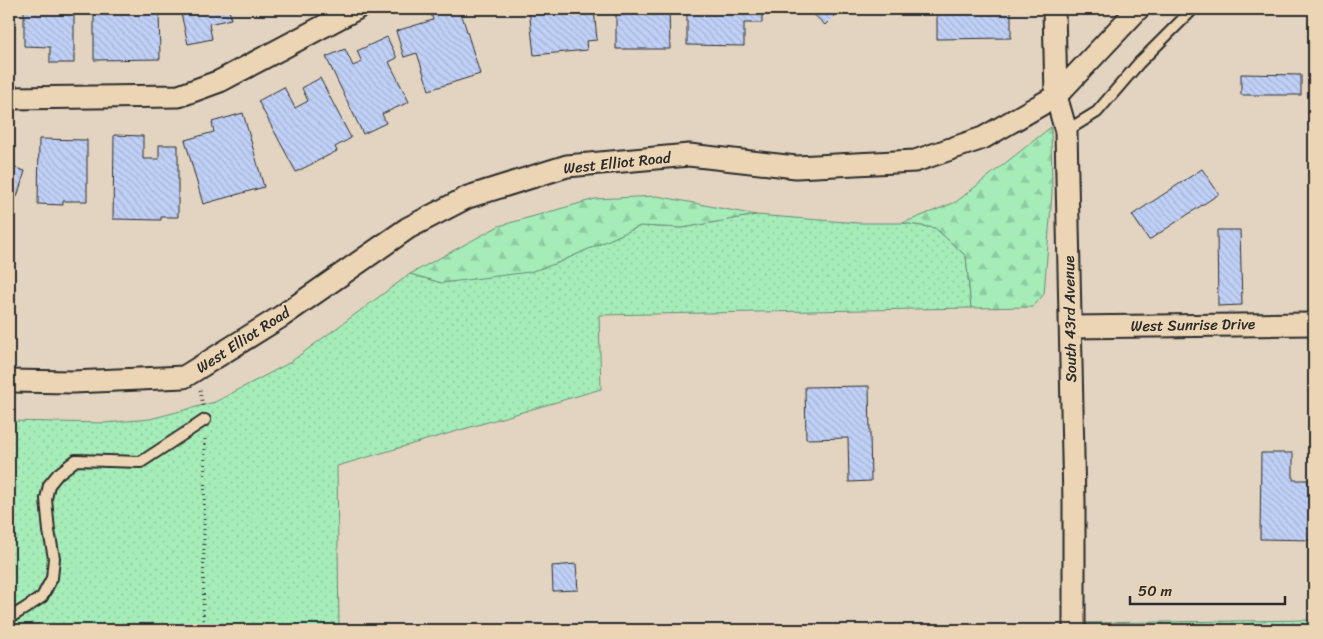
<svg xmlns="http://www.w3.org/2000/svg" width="1323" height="639" font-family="Sriracha,sans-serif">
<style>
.green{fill:url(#green-dots);stroke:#688c72}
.forest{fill:url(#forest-firs);stroke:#688c72}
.building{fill:url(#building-back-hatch);stroke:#2b2b2b}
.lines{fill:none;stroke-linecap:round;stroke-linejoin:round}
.lane-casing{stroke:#2b2b2b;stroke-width:14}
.street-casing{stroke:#2b2b2b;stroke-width:25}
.path{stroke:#2b2b2b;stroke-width:3;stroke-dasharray:1 4;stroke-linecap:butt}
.lane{stroke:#ebd5b4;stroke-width:10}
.street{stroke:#ebd5b4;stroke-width:21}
.labels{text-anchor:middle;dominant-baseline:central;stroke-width:4.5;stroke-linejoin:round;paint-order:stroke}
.street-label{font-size:15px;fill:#2b2b2b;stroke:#ebd5b4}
</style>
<defs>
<pattern id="green-dots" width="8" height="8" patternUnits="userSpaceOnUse" patternTransform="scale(1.25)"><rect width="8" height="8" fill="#a5ecb9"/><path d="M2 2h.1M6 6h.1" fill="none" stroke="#8ecb9f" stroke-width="1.8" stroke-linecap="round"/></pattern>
<pattern id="forest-firs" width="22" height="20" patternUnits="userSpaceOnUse" patternTransform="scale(1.25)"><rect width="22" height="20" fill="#a5ecb9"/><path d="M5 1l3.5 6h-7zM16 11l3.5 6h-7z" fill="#8ecb9f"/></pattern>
<pattern id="building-back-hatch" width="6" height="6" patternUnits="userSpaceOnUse" patternTransform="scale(1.25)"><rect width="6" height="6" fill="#c0d0f6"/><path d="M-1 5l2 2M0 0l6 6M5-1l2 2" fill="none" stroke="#a5b3d3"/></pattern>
</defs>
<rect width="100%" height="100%" fill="#e2d4c1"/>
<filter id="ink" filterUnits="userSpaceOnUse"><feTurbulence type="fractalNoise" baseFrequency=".02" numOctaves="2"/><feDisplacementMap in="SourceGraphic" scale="10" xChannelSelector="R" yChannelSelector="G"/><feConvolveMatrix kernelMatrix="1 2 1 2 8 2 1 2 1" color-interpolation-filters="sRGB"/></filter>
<g filter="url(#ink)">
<!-- green -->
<path class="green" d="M756,215l102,8h45l32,5 31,28 5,52 -372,7 2,74 -264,77 2,164h-330v-209l95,2 46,-4 65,-17 74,-39 121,-89 32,9 113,-19 85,-38 42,2z
M1314,620v10h-230v-7z"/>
<!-- forest -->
<path class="forest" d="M1051,127l1,66 -8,101 -11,13 -62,1 -5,-52 -31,-28 -32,-5 53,-21z
M657,196l99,19 -74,13 -42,-2 -85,38 -26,8 -87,11 -32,-9 89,-48 96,-27z"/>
<!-- building -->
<path class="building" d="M24,9h50v54h-24v-16l-26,-1z
M94,9h65l1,50 -66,1z
M180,9h49l2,10 -22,5 3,15 -24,5z
M430,9h30l20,65 -51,16 -12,-37 -13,4 -8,-26 37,-11z
M529,9h65l3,31 -11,1 1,9 -53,5z
M616,9h53l1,40h-54z
M687,9h75v14h-18v23l-57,-1z
M808,9h33l-16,16z
M937,9h74v29l-74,1z
M387,37l10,21 -8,4 20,40 -27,12 4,9 -23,11 -37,-77 19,-8 8,17 9,-4 -5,-11z
M1241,74l60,1v20h-60z
M320,78l31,60 -16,9 2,4 -41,21 -38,-71 26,-14 11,21 13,-7 -6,-13z
M243,113l21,74 -61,17 -18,-64 29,-8 -2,-10z
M114,135l29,1v23h16v-14h19v72h-17v3l-48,-1z
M39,139l48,1v61h-24v4l-25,-1z
M9,166l16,5 -8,26 -8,-3z
M1202,169l17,25 -70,46 -17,-25z
M1217,230h23l2,75 -24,1z
M869,386l2,95 -22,1 -1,-44 -42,1 -1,-52z
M1261,453h32v27h21v60l-54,-1z
M576,564l2,26 -25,1 -1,-25z
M489,625v5h-32v-4z"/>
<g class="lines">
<defs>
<path id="lane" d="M1066,131l31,-19 42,-49 54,-54
M9,618l15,-9 18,-12 10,-19 2,-20 -5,-27 -3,-32 3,-14 9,-11 18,-14 65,2 64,-42"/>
<path id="street" d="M1054,9l2,87 10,35 8,371v128
M9,98l170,-2 41,-15 136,-72
M1071,327l243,-3
M9,381l64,1 111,-5 98,-61 126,-88 60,-31 99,-31 122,-11 107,12 119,-6 68,-23 73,-42 82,-87"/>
</defs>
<!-- lane casing -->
<use href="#lane" class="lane-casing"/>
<!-- street casing -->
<use href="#street" class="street-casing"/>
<!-- path -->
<path class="path" d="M200,390l3,16
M203,630l2,-193"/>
<!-- lane -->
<use href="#lane" class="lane"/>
<!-- street -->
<use href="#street" class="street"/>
</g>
</g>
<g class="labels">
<!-- street labels -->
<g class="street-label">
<text transform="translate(617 163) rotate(-6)">West Elliot Road</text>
<text transform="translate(1070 319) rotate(-91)">South 43rd Avenue</text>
<text transform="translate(1193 325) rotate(-1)">West Sunrise Drive</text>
<text transform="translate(243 340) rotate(-33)">West Elliot Road</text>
</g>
</g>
<!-- margin -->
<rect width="1323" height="639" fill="none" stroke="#ebd5b4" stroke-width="30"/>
<rect x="15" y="15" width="1293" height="609" fill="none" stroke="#2b2b2b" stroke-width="2" filter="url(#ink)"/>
<!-- scale -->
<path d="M1130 596v8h155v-8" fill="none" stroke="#2b2b2b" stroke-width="2.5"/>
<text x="1138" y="596" font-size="15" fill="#2b2b2b" stroke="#ebd5b4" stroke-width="4" paint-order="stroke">50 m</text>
</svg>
